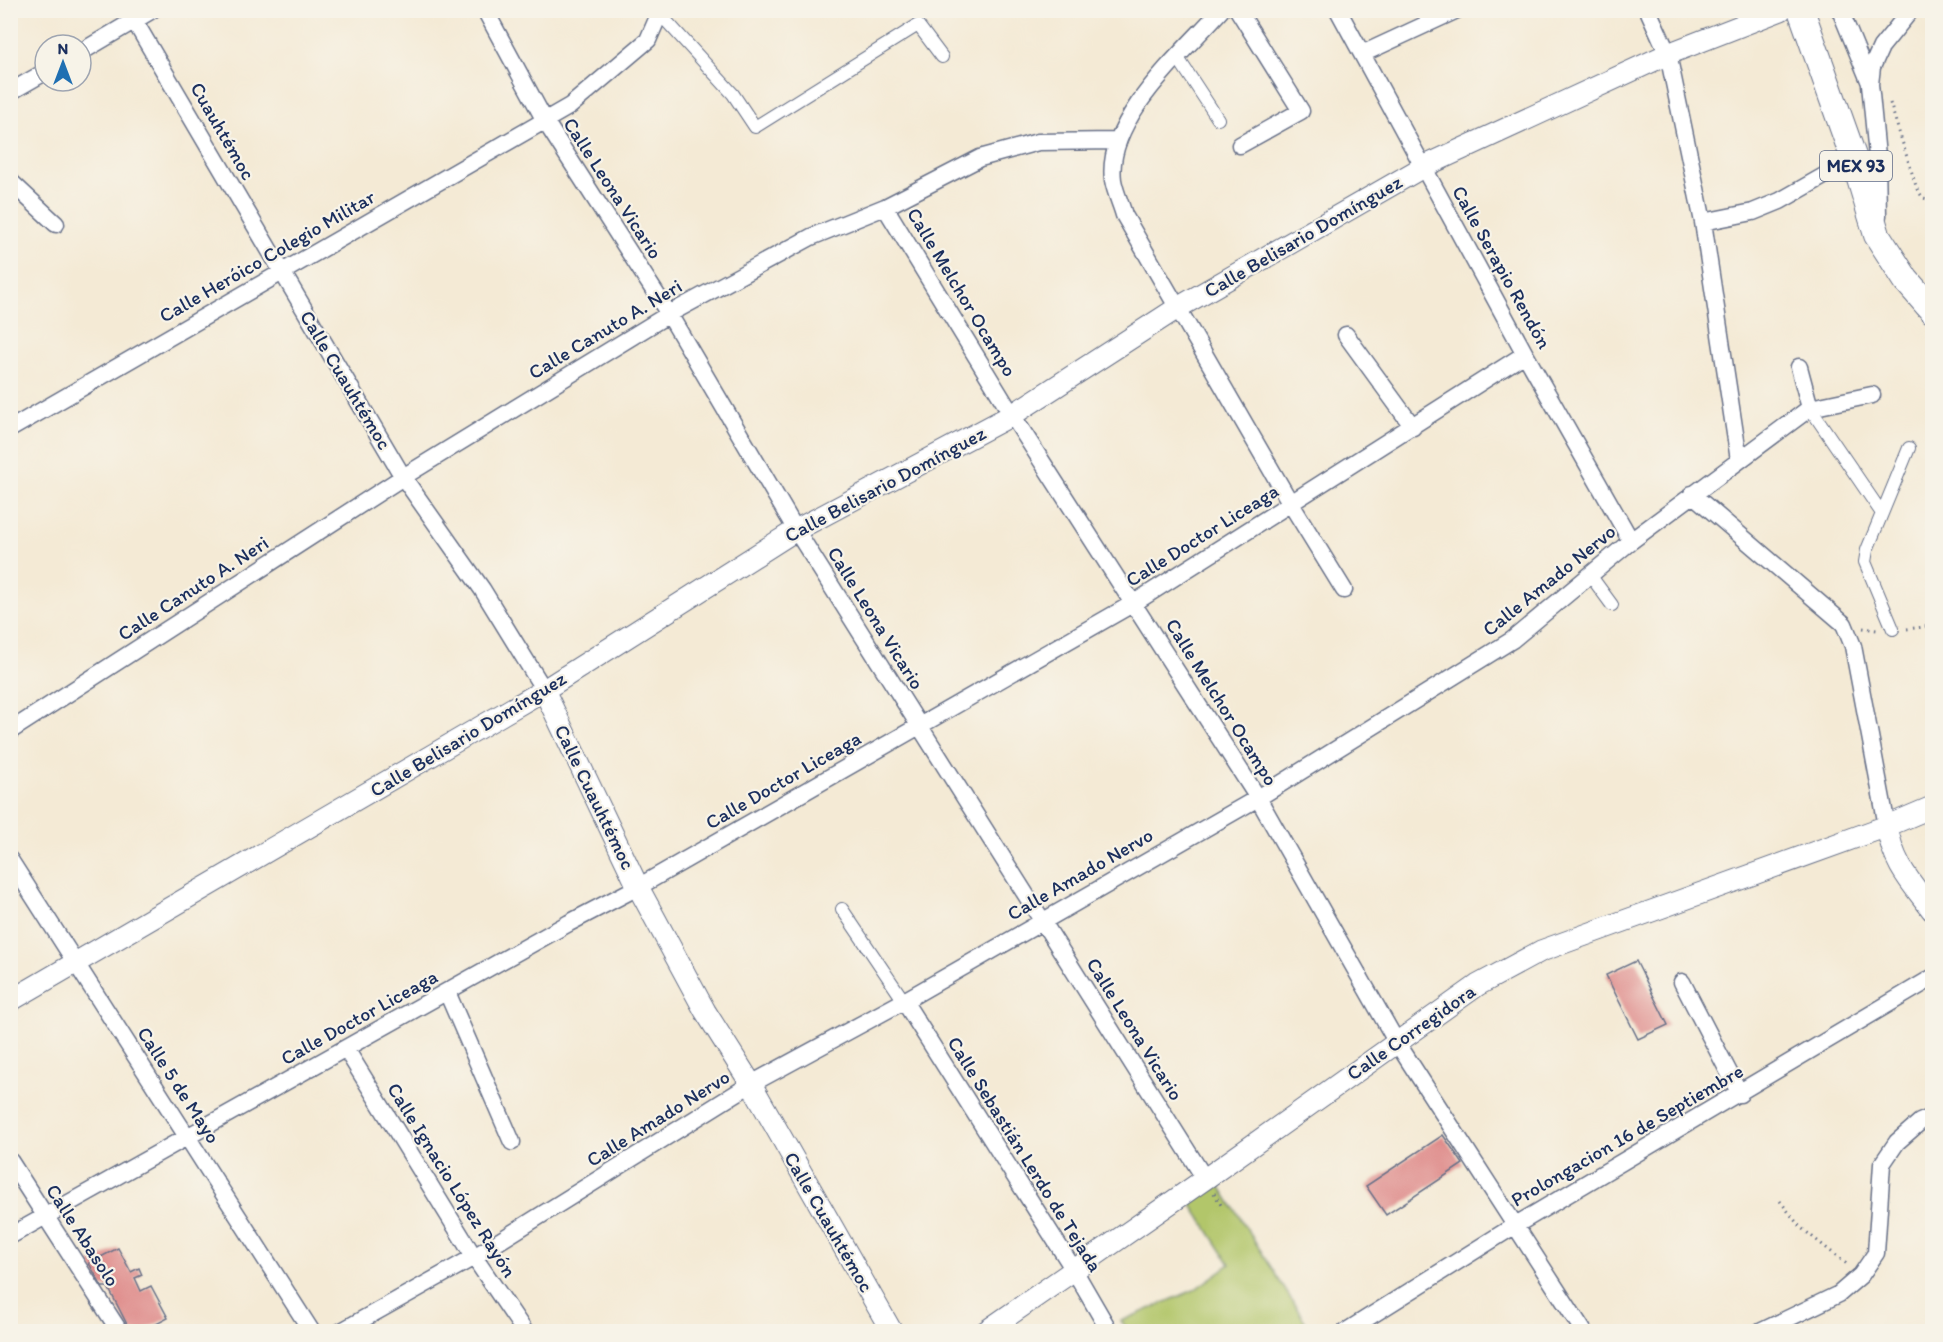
<svg xmlns="http://www.w3.org/2000/svg" width="1943" height="1342" font-family="Itim,sans-serif">
<style>
.green{fill:#b2c66b;stroke:#667a64;stroke-width:1.5}
.building{fill:#df8d8c}
.lines{fill:none;stroke-linecap:round;stroke-linejoin:round}
.pedestrian-casing{stroke:#677088;stroke-width:14}
.minor-casing{stroke:#677088;stroke-width:19}
.tertiary-casing{stroke:#677088;stroke-width:23}
.primary-casing{stroke:#677088;stroke-width:28}
.path{stroke:#677088;stroke-width:3;stroke-dasharray:1.5 4.5;stroke-linecap:butt}
.pedestrian{stroke:#fff;stroke-width:12}
.minor{stroke:#fff;stroke-width:16}
.tertiary{stroke:#fff;stroke-width:21}
.primary{stroke:#fff;stroke-width:26}
.labels{text-anchor:middle;dominant-baseline:central;stroke-width:4.5;stroke-linejoin:round;paint-order:stroke}
.shield{fill:#f7f3e8;stroke:#5d6a87;stroke-width:1.5}
.shield-label{font-size:18px;font-weight:bold;fill:#1b2f5e}
.street-label{font-size:20px;fill:#1b2f5e;stroke:#f7f3e8}
</style>
<rect width="100%" height="100%" fill="#f7f3e8"/>
<filter id="ink" filterUnits="userSpaceOnUse"><feTurbulence type="fractalNoise" baseFrequency=".0167" numOctaves="2"/><feDisplacementMap in="SourceGraphic" scale="12" xChannelSelector="R" yChannelSelector="G"/><feConvolveMatrix kernelMatrix="1 2 1 2 8 2 1 2 1" color-interpolation-filters="sRGB"/></filter>
<filter id="wash" filterUnits="userSpaceOnUse"><feTurbulence type="fractalNoise" baseFrequency=".008" numOctaves="4" result="noise"/><feDisplacementMap in="SourceGraphic" scale="24" xChannelSelector="R" yChannelSelector="G"/><feGaussianBlur stdDeviation="1.35" result="paint"/><feColorMatrix in="noise" values="0 0 0 0 0 0 0 0 0 0 0 0 0 0 0 0 0 1.4 0 .05"/><feComposite in="paint" operator="in"/></filter>
<g filter="url(#wash)">
<rect width="100%" height="100%" fill="#f4ead5"/>
<!-- green -->
<path class="green" d="M1217,1181l94,150h-182l-8,-10 73,-31 36,-26 -42,-65z"/>
<g id="blocks">
<!-- building -->
<path class="building" d="M1636,961l32,64 -30,14 -32,-64z
M1443,1135l20,29 -77,51 -20,-29z
M118,1248l13,24 8,-4 3,7 -7,3 6,13 10,-5 17,32 -27,14h-10l-23,-45h-6l-13,-24z"/>
</g>
</g>
<g filter="url(#ink)">
<use href="#blocks" fill-opacity="0" stroke="#677088" stroke-width="1.5"/>
<g class="lines">
<defs>
<path id="pedestrian" d="M660,14l73,80 22,33 163,-102 24,32
M1178,58l40,61
M1810,408l71,104
M1590,575l22,30
M1893,629l-28,-67 2,-12 42,-102
M842,909l62,92"/>
<path id="minor" d="M128,10l275,467 79,112 62,101
M485,10l60,111 124,193 127,216 409,649
M1221,10c-38,43 -116,109 -108,170 2,12 8,24 11,35l167,289 53,86
M1238,10l63,101 -61,34
M1338,10l187,344 106,187
M1648,10l20,44 35,168 36,238
M1840,10l30,73
M81,52l71,-42
M1362,54l95,-44
M10,92l35,-20
M10,181l46,43
M885,207l127,208 246,383 138,243 188,291
M1878,216l-1,-60 -7,-72 2,-17 9,-20 30,-37
M1703,222l50,-10 27,-11 74,-42
M1346,335l67,92
M1799,367l11,41
M10,429l560,-323 78,-66 13,-30
M1692,494l152,130 9,22 34,180
M10,731l393,-254 266,-163 142,-77 74,-30 95,-49 58,-16 78,-1
M10,860l302,472
M1682,982l58,112
M447,992l65,150
M904,1001l170,269 36,62
M346,1049l128,208 51,75
M10,1161l110,171
M10,1236l559,-313 69,-36 496,-284 391,-249
M340,1332l134,-75 277,-173 153,-83 354,-203 254,-158 119,-99 179,-133 62,-13
M1345,1332l169,-106 418,-248
M1760,1332l79,-38 22,-19 15,-22 6,-89 15,-22 23,-20 12,-5"/>
<path id="tertiary" d="M544,690l94,197 67,124 46,73 141,248
M1887,826c6,38 23,55 45,84
M10,1001l534,-311 252,-160 216,-115 167,-108 244,-140 245,-113 113,-44
M985,1332l220,-153 273,-194 63,-34 346,-125 45,-19"/>
<path id="primary" d="M1801,10l53,149 23,76 29,45 26,30"/>
</defs>
<!-- pedestrian casing -->
<use href="#pedestrian" class="pedestrian-casing"/>
<!-- minor casing -->
<use href="#minor" class="minor-casing"/>
<!-- tertiary casing -->
<use href="#tertiary" class="tertiary-casing"/>
<!-- primary casing -->
<use href="#primary" class="primary-casing"/>
<!-- path -->
<path class="path" d="M1890,103l27,86 6,9 9,2
M1863,628l14,2
M1907,629l25,-3
M1214,1193l7,12
M1780,1201l20,26 48,38"/>
<!-- pedestrian -->
<use href="#pedestrian" class="pedestrian"/>
<!-- minor -->
<use href="#minor" class="minor"/>
<!-- tertiary -->
<use href="#tertiary" class="tertiary"/>
<!-- primary -->
<use href="#primary" class="primary"/>
</g>
</g>
<g class="labels">
<!-- shield labels -->
<rect class="shield" x="1820" y="151" width="72" height="30" rx="4.5"/>
<g class="shield-label">
<text x="1856" y="166">MEX 93</text>
</g>
<!-- street labels -->
<g class="street-label">
<text transform="translate(223 131) rotate(60)">Cuauhtémoc</text>
<text transform="translate(613 188) rotate(57)">Calle Leona Vicario</text>
<text transform="translate(1303 236) rotate(-30)">Calle Belisario Domínguez</text>
<text transform="translate(267 256) rotate(-30)">Calle Heróico Colegio Militar</text>
<text transform="translate(1502 267) rotate(61)">Calle Serapio Rendón</text>
<text transform="translate(962 292) rotate(59)">Calle Melchor Ocampo</text>
<text transform="translate(605 329) rotate(-31)">Calle Canuto A. Neri</text>
<text transform="translate(346 380) rotate(59)">Calle Cuauhtémoc</text>
<text transform="translate(885 484) rotate(-28)">Calle Belisario Domínguez</text>
<text transform="translate(1202 535) rotate(-32)">Calle Doctor Liceaga</text>
<text transform="translate(1549 580) rotate(-39)">Calle Amado Nervo</text>
<text transform="translate(193 588) rotate(-33)">Calle Canuto A. Neri</text>
<text transform="translate(876 618) rotate(58)">Calle Leona Vicario</text>
<text transform="translate(1222 702) rotate(58)">Calle Melchor Ocampo</text>
<text transform="translate(468 734) rotate(-31)">Calle Belisario Domínguez</text>
<text transform="translate(783 780) rotate(-30)">Calle Doctor Liceaga</text>
<text transform="translate(595 797) rotate(64)">Calle Cuauhtémoc</text>
<text transform="translate(1080 874) rotate(-30)">Calle Amado Nervo</text>
<text transform="translate(359 1017) rotate(-29)">Calle Doctor Liceaga</text>
<text transform="translate(1135 1029) rotate(58)">Calle Leona Vicario</text>
<text transform="translate(1411 1032) rotate(-35)">Calle Corregidora</text>
<text transform="translate(179 1085) rotate(57)">Calle 5 de Mayo</text>
<text transform="translate(658 1118) rotate(-32)">Calle Amado Nervo</text>
<text transform="translate(1627 1135) rotate(-30)">Prolongacion 16 de Septiembre</text>
<text transform="translate(1025 1154) rotate(58)">Calle Sebastián Lerdo de Tejada</text>
<text transform="translate(452 1180) rotate(58)">Calle Ignacio López Rayón</text>
<text transform="translate(829 1222) rotate(60)">Calle Cuauhtémoc</text>
<text transform="translate(83 1235) rotate(57)">Calle Abasolo</text>
</g>
</g>
<!-- margin -->
<rect width="1943" height="1342" fill="none" stroke="#f7f3e8" stroke-width="36"/>
<!-- north arrow -->
<g transform="translate(63 63)"><circle r="28" fill="#f7f3e8" stroke="#9fa5b1" stroke-width="1.5"/>
<path d="M0-4.5L10 22L0 15L-10 22Z" fill="#1f6fb2"/>
<text y="-9" font-size="16" font-weight="bold" text-anchor="middle" fill="#1b2f5e">N</text>
</g>
</svg>
